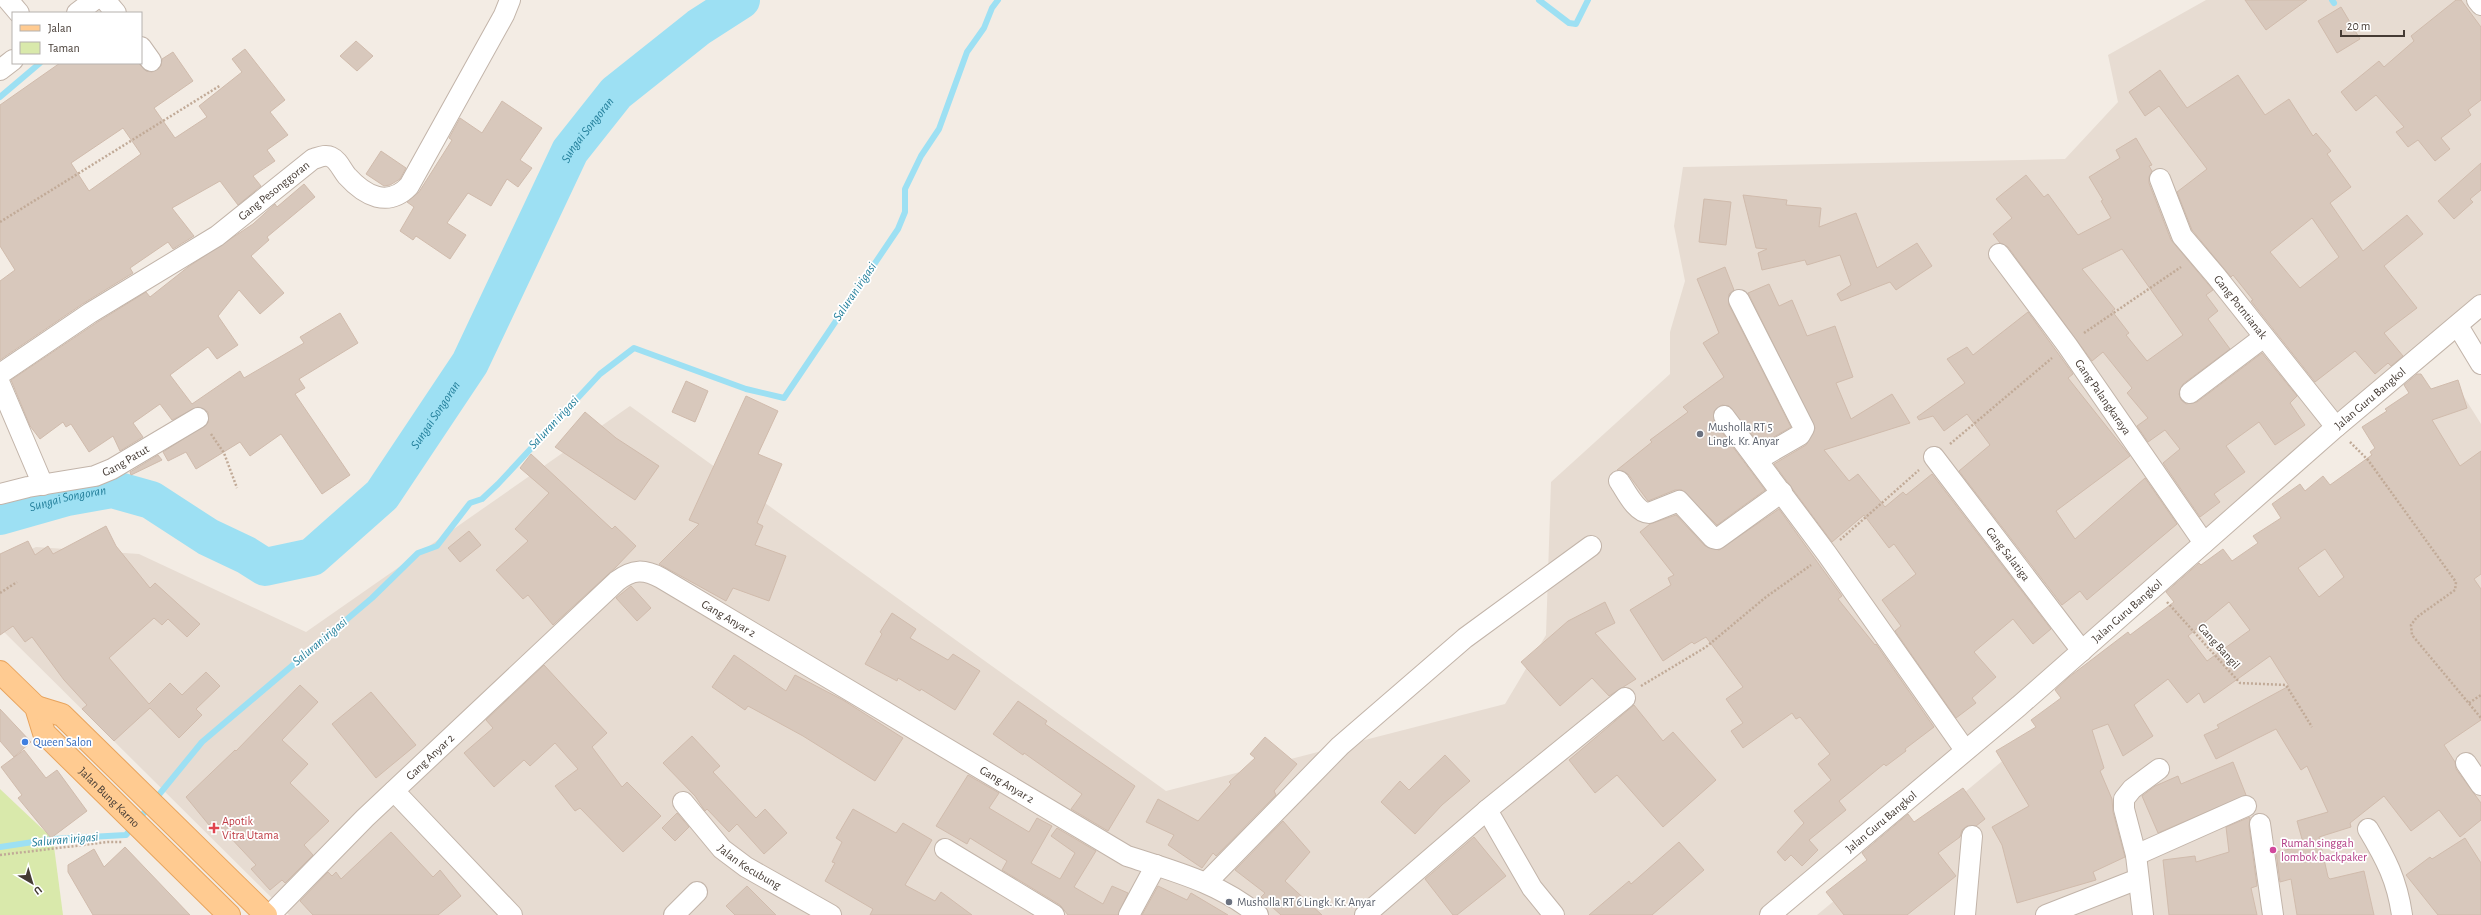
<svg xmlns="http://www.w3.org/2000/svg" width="2481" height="915" font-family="'Alegreya Sans',sans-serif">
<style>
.residential{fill:#e7dcd2}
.green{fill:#d9e9ab}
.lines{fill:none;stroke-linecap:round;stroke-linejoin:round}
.stream{stroke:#9de0f3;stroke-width:6}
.river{stroke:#9de0f3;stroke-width:38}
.building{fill:#d8c8bc;stroke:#d0bbac;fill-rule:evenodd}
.minor-casing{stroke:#c2b4a9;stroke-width:22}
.major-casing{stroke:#e8a45d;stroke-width:24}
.path{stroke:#c1aa97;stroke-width:2.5;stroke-dasharray:2 2;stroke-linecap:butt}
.minor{stroke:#fff;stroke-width:20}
.major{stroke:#ffcb91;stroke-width:22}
.worship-dot{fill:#6b7280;stroke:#fff;stroke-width:1.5}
.shop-dot{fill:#3f7fe0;stroke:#fff;stroke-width:1.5}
.health-dot{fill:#e0444e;stroke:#fff;stroke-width:1.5}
.hotel-dot{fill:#d1479c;stroke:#fff;stroke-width:1.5}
.labels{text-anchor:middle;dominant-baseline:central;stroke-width:3.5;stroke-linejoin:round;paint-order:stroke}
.street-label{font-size:12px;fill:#453b34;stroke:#fff}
.worship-label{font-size:12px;fill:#5b616d;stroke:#fff;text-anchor:start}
.shop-label{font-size:12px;fill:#366cbe;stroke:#fff;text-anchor:start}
.health-label{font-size:12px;fill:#be3a42;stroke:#fff;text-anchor:start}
.hotel-label{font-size:12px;fill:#b23c85;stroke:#fff;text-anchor:start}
.water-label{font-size:13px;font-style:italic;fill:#25809c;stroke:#fff}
</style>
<rect width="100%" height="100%" fill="#f3ece4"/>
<!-- residential -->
<path class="residential" d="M2206,0h275v295l-695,620h-1497l-289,-287v-64l36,-17 103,7 167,78 324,-226 536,385 339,-87 41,-69 5,-153 119,-108v-42l15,-51 -11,-55 9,-59 382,-8 53,-57 -10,-47z
M2456,384l25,40v491h-664z"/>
<!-- green -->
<path class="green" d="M0,789l53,50 10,76h-63z"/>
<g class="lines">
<!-- stream -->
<path class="stream" d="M1539,0l30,23 7,1 12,-24
M2332,0l2,3
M0,97l40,-34
M0,847l53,-8 73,-4 76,-93 170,-144 46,-45 19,-7 33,-43 12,-4 16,-15 102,-110 34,-26 112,41 38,9 114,-169 7,-17v-23l16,-33 18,-27 28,-77 17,-24 8,-20 6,-8"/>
<!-- river -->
<path class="river" id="s1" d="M0,516l67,-19 45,-8 39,11 57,37 38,18 19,12 47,-10 70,-62 88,-132 100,-212 46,-58 83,-66 42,-27"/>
</g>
<!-- building -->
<path class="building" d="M2245,0h62l-41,30z
M2456,0h5l20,27v73l-13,10 3,5 -30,23 9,11 -15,12 -17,-21 -10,7 -12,-15 8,-5 -28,-32 -20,16 -15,-19 38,-31 5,6 30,-26 -3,-5z
M2341,7l19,32 -23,14 -19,-32z
M356,41l17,15 -16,15 -17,-15z
M245,49l40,51 -15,12 18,23 -21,15 8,11 -22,15 8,10 -23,19 -18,-24 -48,27 22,28 -21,13 -5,-7 -38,26 3,5 -49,30 -84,57v-79l15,-11 -15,-24v-141l60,-42h78l8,8 6,1 9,-6 1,-7 11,-7 20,29 -39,27 21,30 32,-21 -8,-11 43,-34 -10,-13zM123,128l18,26 -52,37 -18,-28z
M2160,70l27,38 51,-33 27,40 24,-16 24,37 3,-3 15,18 -4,3 24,33 -21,16 33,48 44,-36 16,19 -39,32 33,42 -33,25 19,23 -12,10 -3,-3 -13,11 -20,-23 -40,31 -64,-81 2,-1 -20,-25 -2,2 -39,-47 -15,-38 30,-23 -48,-63 -14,10 -16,-24zM2312,218l27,39 -39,31 -30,-36z
M502,101l40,27 -22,32 12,8 -14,19 -11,-8 -16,27 -23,-13 -21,30 19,12 -16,24 -34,-23 -3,4 -13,-9 14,-24 -7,-5 12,-10 33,-52 -3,-2 11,-20 22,15z
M2136,138l16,27 -3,1 3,5 -3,6v6l22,57 42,50 -7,5 12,16 -10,8 22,30 -47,35 -4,10 2,6 5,4 11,-2 65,-49 35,43 -7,7 15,22 -30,20 -16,-23 -33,24 19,26 -31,22 6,8 -20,15 -37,-54 17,-14 -15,-19 -17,12 -11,-16 11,-8 -21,-25 5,-5 -29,-36 -11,9 -84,-114 -8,-4 -7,-9 19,-16 -16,-19 30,-24 18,22 4,-3 30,41 33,-17 -10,-17 2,-1 -14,-23 31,-19 -4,-8zM2122,249l61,86 -36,26 -21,-26 3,-2 -17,-22 3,-2 -33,-40z
M381,151l25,17 -6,11 -10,6 -6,1 -18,-12z
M2481,163v27l-11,9 3,3 -19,17 -16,-18z
M304,184l11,13 -48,40 2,3 -18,16 33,37 -24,21 -21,-24 -21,26 20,29 -21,14 -9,-12 -38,28 22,29 48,-33 4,7 60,-35 -4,-6 40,-24 18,30 -59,36 6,9 -10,6 55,81 -28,19 -41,-60 -31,22 -10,-14 -44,27 -10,-17 -18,9 -5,-9 45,-29v-11l-10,-5 -26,13 -12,-16 -27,19 10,14 -23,14 -7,-15 -24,16 -18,-28 -5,3 -3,-5 -23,17 -10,-13 -19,-46 85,-57 50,-31 4,5 38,-30 65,-43 22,-20 2,3z
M1743,195l44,5 -1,5 35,3 -2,19 37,-14 21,55 40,-25 15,23 -36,24 -6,-8 -49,19 -4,-7 14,-9 -11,-30 -33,10 -2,-5 -43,10 -4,-17 9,-4 -11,-1z
M1704,199l27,3 -5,43 -27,-3z
M1725,267l9,23 -5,4v11l62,122 -31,18 -31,-39 -7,-1 -8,6 1,12 50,67 -48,35 -35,-35h-7l-27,11 -20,-27 -11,-4 35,-28 -2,-2 38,-28 -5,-5 41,-30 -21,-34 16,-10 -22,-54z
M1769,284l10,22 13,-6 15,36 28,-10 18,51 -17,6 15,36 41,-25 18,29 -86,27 25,31 9,-7 27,33 18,-15 3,3 26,-21 119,155 -18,15 -20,-25 -39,33 22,25 -24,21 4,5 -20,15 -61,-87 6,-5 -19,-26 34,-26 -22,-30 -5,4 -25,-33 -32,27 -58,-78 32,-19 9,-17 -67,-135z
M2028,312l45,62 -5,4 62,78 -74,55 19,28 70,-61 32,46 -90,76 -7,-9 -18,14 -103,-134 31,-26 -23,-31 -23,17 -11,-15 -14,4 -2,-3 48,-34 -18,-24 20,-12 6,8z
M2417,374h4l10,15 27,-9 9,28 -35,12 28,46 21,-15v123l-7,5 7,10v131l-37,25 11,17 1,7 25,34v17l-21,17 -21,-27 -28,21 -27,-35 -34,27 1,4 -32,10 9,40 2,2 34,-8 10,44h-77l-6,-36 -11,3 -4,-30 28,-6 -7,-25 31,-9 -21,-46 -6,4 -25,-41 -60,30 -12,-24 15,-7 -2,-3 72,-39 -19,-30 -66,47 -5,-10 -12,10 -19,-24 -34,26 19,31 -30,20 -15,-32 -16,6 12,38 -4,3 12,28 1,13 12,45 -32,15 3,8 -79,23 -15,-58 -10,-18 37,-21 -33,-55 40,-24 -5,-7 30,-22 -6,-8 14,-13 59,-45 2,3 44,-33 -8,-10 33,-29 2,2 22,-16 9,12 26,-18 -5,-7 28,-18 -9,-14 28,-20 5,7 18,-15 7,9 42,-30 -2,-3 5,-4 -13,-21 25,-16 -2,-2 24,-16 -5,-8zM2325,549l19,28 -25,20 -21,-29zM2229,602l21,28 -43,31 -19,-25z
M686,381l22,10 -13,31 -23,-10z
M746,396l32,15 -20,43 24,10 -25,59 6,3 -8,19 31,11 -17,45 -36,-13 -7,13 -67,-37 40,-40 -10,-4z
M585,412l31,26 43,28 -24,34 -80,-53z
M531,454l81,75 3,-3 21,20 -20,21 -63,58 -25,-30 -5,4 -27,-29 32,-29 -13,-12 34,-36 -29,-25z
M158,455l4,5 -31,15 -1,-3z
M1779,509l63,87 -4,3 37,46 1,-1 58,83 -29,22 1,2 -20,15 -2,-2 -45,37 7,9 -37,30 9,10 -16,16 -11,-11 -6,6 -8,-9 27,-29 -10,-12 37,-31 -13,-16 12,-10 -30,-37 -4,2 -4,-6 -49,35 -12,-17 12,-8 -17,-24 17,-12 -37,-50 -12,7 -2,-2 -29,19 -33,-51 41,-25 -3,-7 6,-3 -34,-43 10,-8 26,-9 29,31 14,4z
M106,526l10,20 34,42 5,-5 45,41 -13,13 -19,-18 -6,6 -8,-7 -45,40 40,46 21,-21 12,12 24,-23 14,14 -24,23 6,6 -23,23 -29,-30 -36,33 -32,-32 5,-4 -23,-25 -32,-43 -7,5 -12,-16 -13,9v-81l28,-13 7,14 13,-9 5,8z
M469,531l12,14 -21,17 -12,-14z
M631,586l20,22 -14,13 -21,-23z
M1605,602l10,21 -20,10 41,46 -27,17 -17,-18 -32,28 -39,-44 47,-41z
M892,613l24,16 -6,9 38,22 5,-6 27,17 -25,39 -34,-21 -1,2 -22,-13 -1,3 -32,-17 17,-30 -2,-2z
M734,655l52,36 9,-16 48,25 60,38 -28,43 -72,-45 -55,-30 -3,4 -33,-23z
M544,665l63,68 -15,14 30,40 5,-5 34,34 -38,36 -43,-44 -5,3 -20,-25 23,-17 -23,-26 -25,23 -6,-6 -30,27 -30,-34 29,-25 -7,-8z
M300,685l18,17 -36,38 26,24 -18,19 39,38 -25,24 9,10 -28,28 -3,-3 -12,10 -19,-21 5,-4 -42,-45 -5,5 -23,-28 49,-47 1,1z
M371,692l45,53 -40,33 -44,-54z
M1018,701l29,20 -2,3 90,62 -27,45 -37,-22 11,-15 -58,-41 -1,2 -30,-21z
M1634,705l29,36 10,-9 43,48 -53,47 -46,-52 -22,18 -26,-33z
M0,709l31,33 -17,15 -14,-16z
M692,736l28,30 -7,6 43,46 9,-9 22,24 -23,21 -27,-30 -8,8 -22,-23 -2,2 -10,-15 -32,-33z
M1265,737l32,27 -23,27 2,4 -60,61 -3,-3 -11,15 -34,-23 6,-10 -28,-13 12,-23 40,22 33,-37 -2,-2 26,-24 -5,-4z
M24,750l22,28 11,-8 30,41 -36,27 -33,-40 4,-3 -21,-28z
M1445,755l25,26 -28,24 -27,29 -34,-32 19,-21 9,9z
M2233,762l13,33 -88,38 -16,-37 13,-10 23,-10 3,8z
M968,775l31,18 -10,15 40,24 8,-14 15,8 -21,37 29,16 15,-26 -24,-17 6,-8 39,23 -22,36 29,17 9,-18 16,7 -10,22h-50l-8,-10 -58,-35 5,-9 -37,-23 -3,6 -31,-18z
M1963,788l22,31 -9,7h-9l-5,4 -2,7 -22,16 18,23 -49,39h-63l-18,-23 41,-32 -5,-7 46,-39 6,8z
M853,809l43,24 7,-10 29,17 -27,45 30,16 6,-9 31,23h-102l3,-6 -48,-28 10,-18 -3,-1 10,-20 -6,-4z
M677,813l12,14 -14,14 -13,-13z
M2250,817l-1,9 8,60 -6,2 6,27h-88l-6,-55 32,-4 1,6 33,-10 -3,-25z
M1283,821l27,31 -25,29 37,34h-41l-20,-18 4,-4 -30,-23z
M391,832l42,45 7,-7 21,26 -23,19h-125l-13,-14 28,-29 4,4 4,-4 5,7z
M1474,837l32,39 -49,39h-4l-28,-36z
M2465,838l16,25v52h-43l-32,-40 24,-18 2,2z
M1679,842l25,28 -52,45h-63l40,-34 2,3z
M125,847l65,68h-97l-25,-43v-7l26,-16 10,18z
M747,886l29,29h-41l-9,-9z
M1158,886l29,14 4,-7 37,22h-86z"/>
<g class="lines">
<defs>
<g id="minor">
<path d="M8,0l11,13"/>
<path d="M105,0l11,13"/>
<path d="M2477,0l4,5"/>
<path d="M77,13l17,-13"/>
<path d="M141,47l10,14"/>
<path d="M0,70l13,-10"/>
<path id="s2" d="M2160,179l22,57 34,40 120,151"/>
<path id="s3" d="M1999,254l68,91 137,198"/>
<path d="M1739,300l65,128 -4,7 -43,25"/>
<path d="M2458,326l23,38"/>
<path id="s4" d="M0,374l90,-61 127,-77 96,-77c5,-1 12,-5 18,-2 7,3 11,13 16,19 18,20 41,32 62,10l95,-171 6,-15"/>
<path d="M0,384l43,101"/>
<path d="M2190,393l74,-56"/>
<path d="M1724,416l103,138 138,196"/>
<path id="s5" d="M1934,457l148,194"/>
<path d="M1619,481c7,10 17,32 30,32l30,-12 34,37 4,1 65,-47"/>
<path id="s6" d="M0,494l28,-7 67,-11 17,-7 86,-51"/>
<path d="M2466,763l15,22"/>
<path d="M394,791l118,124"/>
<path id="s7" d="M683,802l39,47 24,18 85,48"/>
<path d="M1487,810l45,78 22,27"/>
<path d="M2260,824l13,91"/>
<path d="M2368,829c18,30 29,51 34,86"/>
<path d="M945,849l109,66"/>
<path d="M2136,855l110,-49"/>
<path d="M1206,883l134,-137 125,-108 126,-92"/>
<path id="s8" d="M270,915l95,-97 252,-237c16,-12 27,-12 44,-3l466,278c46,15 93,27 131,59"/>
<path d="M674,915l23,-23"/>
<path d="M1129,915l27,-50"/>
<path d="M1365,915l122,-105 138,-112"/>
<path id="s9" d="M1770,915l249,-209 317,-279 145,-122"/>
<path d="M1965,915l7,-79"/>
<path d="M2046,915l92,-36"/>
<path d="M2143,915l-7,-60 -12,-46v-10l8,-10 27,-20"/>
</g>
<g id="major">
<path id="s10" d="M0,672l36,35 8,26 185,182"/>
<path d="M36,707l26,8 204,200"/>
</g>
</defs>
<!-- minor casing -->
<use href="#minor" class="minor-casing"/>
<!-- major casing -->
<use href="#major" class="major-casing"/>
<!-- path -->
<path class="path" d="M0,222l221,-137
M2084,333l97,-66
M211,434l13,19 13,35
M2350,442l18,18 88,122 -1,8 -38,27 -6,8 1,10 69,83
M1950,444l102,-86
M1840,540l79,-70
M0,593l17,-11
M2167,602l73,81 46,2 26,42
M1641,686l65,-39 60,-50 45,-32
M2469,703l12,-8
M0,855l108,-13h15"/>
<!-- minor -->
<use href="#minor" class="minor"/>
<!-- major -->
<use href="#major" class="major"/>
</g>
<!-- markers -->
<g class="worship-dot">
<circle cx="1700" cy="434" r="4"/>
<circle cx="1229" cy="902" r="4"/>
</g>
<circle class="shop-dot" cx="25" cy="742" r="4"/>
<path class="health-dot" d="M212 822h4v4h4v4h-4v4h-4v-4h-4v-4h4z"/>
<circle class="hotel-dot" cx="2273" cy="850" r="4"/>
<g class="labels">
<!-- street labels -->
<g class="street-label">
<text stroke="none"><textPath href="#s4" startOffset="330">Gang Pesonggoran</textPath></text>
<text stroke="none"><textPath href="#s2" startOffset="153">Gang Potntianak</textPath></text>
<text stroke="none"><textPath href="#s3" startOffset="177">Gang Palangkaraya</textPath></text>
<text stroke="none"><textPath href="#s9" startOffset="792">Jalan Guru Bangkol</textPath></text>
<text stroke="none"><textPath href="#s6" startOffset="131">Gang Patut</textPath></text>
<text stroke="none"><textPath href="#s5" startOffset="122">Gang Salatiga</textPath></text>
<text stroke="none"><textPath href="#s9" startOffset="469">Jalan Guru Bangkol</textPath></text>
<text stroke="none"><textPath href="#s8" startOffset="608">Gang Anyar 2</textPath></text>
<text transform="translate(2219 646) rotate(48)">Gang Bangil</text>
<text stroke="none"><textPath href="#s8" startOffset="225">Gang Anyar 2</textPath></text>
<text stroke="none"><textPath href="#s8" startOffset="932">Gang Anyar 2</textPath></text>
<text stroke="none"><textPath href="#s10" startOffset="169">Jalan Bung Karno</textPath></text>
<text stroke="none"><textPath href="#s9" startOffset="145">Jalan Guru Bangkol</textPath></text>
<text stroke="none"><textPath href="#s7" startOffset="94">Jalan Kecubung</textPath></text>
</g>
<!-- worship labels -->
<g class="worship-label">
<text x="1708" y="427">Musholla RT 5<tspan x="1708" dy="14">Lingk. Kr. Anyar</tspan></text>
<text x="1237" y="902">Musholla RT 6 Lingk. Kr. Anyar</text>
</g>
<!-- shop labels -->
<g class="shop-label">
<text x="33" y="742">Queen Salon</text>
</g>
<!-- health labels -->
<g class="health-label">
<text x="222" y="821">Apotik<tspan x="222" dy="14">Vitra Utama</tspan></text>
</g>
<!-- hotel labels -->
<g class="hotel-label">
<text x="2281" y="843">Rumah singgah<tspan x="2281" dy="14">lombok backpaker</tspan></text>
</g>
<!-- water labels -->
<g class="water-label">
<text stroke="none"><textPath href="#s1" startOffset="850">Sungai Songoran</textPath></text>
<text transform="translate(855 292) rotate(-56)">Saluran irigasi</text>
<text stroke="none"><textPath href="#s1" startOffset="526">Sungai Songoran</textPath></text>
<text transform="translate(554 423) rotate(-47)">Saluran irigasi</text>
<text stroke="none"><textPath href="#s1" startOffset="70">Sungai Songoran</textPath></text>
<text transform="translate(320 642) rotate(-40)">Saluran irigasi</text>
<text transform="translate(65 840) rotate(-5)">Saluran irigasi</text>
</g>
</g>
<!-- legend -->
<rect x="12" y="12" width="130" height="52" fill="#ffffff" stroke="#b5b1ae"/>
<rect x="20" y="25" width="20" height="6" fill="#ffcb91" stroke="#b5b1ae"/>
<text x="48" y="32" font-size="12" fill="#453b34">Jalan</text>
<rect x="20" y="42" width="20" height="12" fill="#d9e9ab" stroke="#b5b1ae"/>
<text x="48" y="52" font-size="12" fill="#453b34">Taman</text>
<!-- north arrow -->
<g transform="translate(32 883) rotate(142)" stroke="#ffffff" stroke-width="3" paint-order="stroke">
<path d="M0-3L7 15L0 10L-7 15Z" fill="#453b34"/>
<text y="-6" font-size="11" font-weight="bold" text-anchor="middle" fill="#453b34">U</text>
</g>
<!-- scale -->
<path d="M2341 30v6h63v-6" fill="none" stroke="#453b34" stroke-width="2"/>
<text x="2347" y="30" font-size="12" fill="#453b34" stroke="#ffffff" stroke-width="3" paint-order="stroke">20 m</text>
</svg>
